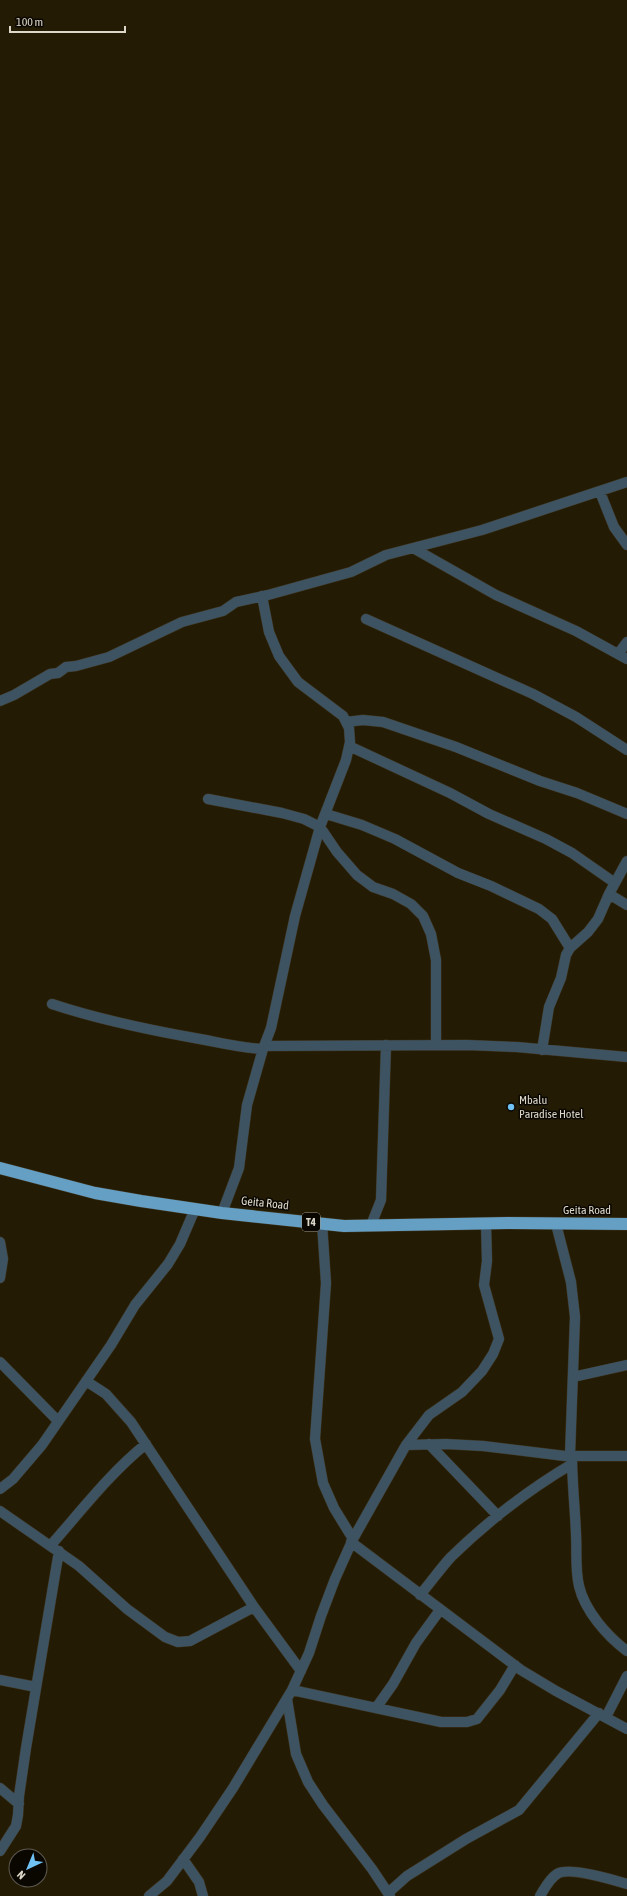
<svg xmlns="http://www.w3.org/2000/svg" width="627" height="1896" font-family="'Asap Condensed',sans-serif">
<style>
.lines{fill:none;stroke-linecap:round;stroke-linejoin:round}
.minor-casing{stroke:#3e3520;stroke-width:11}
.highway-casing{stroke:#3e3520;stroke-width:13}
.minor{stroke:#3d5362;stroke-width:10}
.highway{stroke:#659fc4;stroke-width:12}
.poi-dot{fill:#70c1f4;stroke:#0a0701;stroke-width:1.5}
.labels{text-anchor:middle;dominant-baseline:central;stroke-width:3;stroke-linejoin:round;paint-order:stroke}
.shield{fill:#0a0701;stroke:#9d998d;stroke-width:1}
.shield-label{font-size:11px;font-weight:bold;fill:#dcd7c9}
.poi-label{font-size:12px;fill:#dcd7c9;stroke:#0a0701;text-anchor:start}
.street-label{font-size:12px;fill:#dcd7c9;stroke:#0a0701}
</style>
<rect width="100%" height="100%" fill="#241b04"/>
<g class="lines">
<defs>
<path id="minor" d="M600,492l14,35 13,18
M413,548l83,47 80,36 51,28
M366,619l167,75 43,23 51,33
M618,654l9,-12
M0,701l14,-6 36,-21 8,-1 8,-6 10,-1 33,-9 73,-35 41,-11 13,-9 32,-7 83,-23 35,-17 96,-25 145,-48
M346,722l17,-2 20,2 73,25 84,34 37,12 50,21
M349,746l101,47 39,21 57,25 26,14 43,30
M208,799l74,14 22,6 16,8 17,25 20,23 16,12 20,7 18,10 12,12 8,18 5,26v85
M326,814l36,11 33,14 63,34 33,13 48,23 13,10 18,29
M609,894l18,11
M52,1004c48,16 97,26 148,35 21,4 41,9 63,10
M264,1046l203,-1 50,2 110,10
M542,1050l7,-43 12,-29 5,-23 4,-7 18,-16 10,-13 11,-25 18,-33
M222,1213l17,-45 8,-63 16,-56 8,-21 24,-112 25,-89 26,-67 4,-18 -1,-14 -6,-12 -45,-34 -19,-26 -10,-24 -7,-36
M322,1223l4,60 -11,156 8,44 11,25 19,31
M556,1224l15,58 4,35 -5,138
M371,1225l10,-25 5,-155
M0,1242l3,17 -3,19
M0,1362l58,59
M573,1377l54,-12
M86,1381l20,13 25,28 123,185 47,64
M429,1444l69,72
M406,1445l40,-1 37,2 82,10h62
M572,1455c0,27 3,53 4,79 1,17 -1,35 3,52 6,25 28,50 48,65
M0,1489l13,-10 29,-34 69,-100 24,-40 33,-41 12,-20 15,-35
M0,1511l79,55 48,43 38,28 13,5 12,-1 64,-34
M351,1542l170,128 35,21 71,38
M51,1545c30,-34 59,-72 95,-101
M420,1595c11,-13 20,-26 31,-38 37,-36 77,-67 121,-93
M0,1680l36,7
M292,1690l149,32h26l10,-3 23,-29 15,-25
M287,1699l9,55 12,28 15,23 49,64 18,27
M376,1708l17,-24 23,-41 24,-33
M606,1717l21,-41
M0,1788l19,16
M0,1851l16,-25 2,-11 1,-19 7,-48 33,-197
M183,1859l16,23 4,14
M388,1893l19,-17 24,-15 35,-22 53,-29 80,-97
M149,1896l18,-15 33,-44 33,-49 59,-98 17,-37 12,-37 14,-37 18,-40 53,-94 23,-30 33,-23 20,-21 11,-17 6,-15 -15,-54 3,-24 -1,-37
M540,1896c5,-8 9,-17 17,-22 11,-8 57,6 70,10"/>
<path id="highway" d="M0,1168l95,25 46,8 81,12 122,13 164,-3 119,1"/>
</defs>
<!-- minor casing -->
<use href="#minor" class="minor-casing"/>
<!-- highway casing -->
<use href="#highway" class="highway-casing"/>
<!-- minor -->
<use href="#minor" class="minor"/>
<!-- highway -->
<use href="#highway" class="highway"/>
</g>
<!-- markers -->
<circle class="poi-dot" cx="511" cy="1107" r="4"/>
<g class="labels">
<!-- shield labels -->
<rect class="shield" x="302" y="1213" width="18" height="18" rx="3"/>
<g class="shield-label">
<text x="311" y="1222">T4</text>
</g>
<!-- poi labels -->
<g class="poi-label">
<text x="519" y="1100">Mbalu<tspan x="519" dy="14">Paradise Hotel</tspan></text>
</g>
<!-- street labels -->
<g class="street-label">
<text transform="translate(265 1203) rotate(6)">Geita Road</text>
<text x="587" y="1210">Geita Road</text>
</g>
</g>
<!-- north arrow -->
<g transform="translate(28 1868) rotate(224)"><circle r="19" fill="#0a0701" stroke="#5e5a51"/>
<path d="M0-3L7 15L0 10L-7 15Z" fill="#70c1f4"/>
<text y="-6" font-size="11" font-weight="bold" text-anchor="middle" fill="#dcd7c9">N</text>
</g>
<!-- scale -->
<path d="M10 26v6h115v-6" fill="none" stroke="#dcd7c9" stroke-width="2"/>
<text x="16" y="26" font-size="12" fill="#dcd7c9" stroke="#0a0701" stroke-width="3" paint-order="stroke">100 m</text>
</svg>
